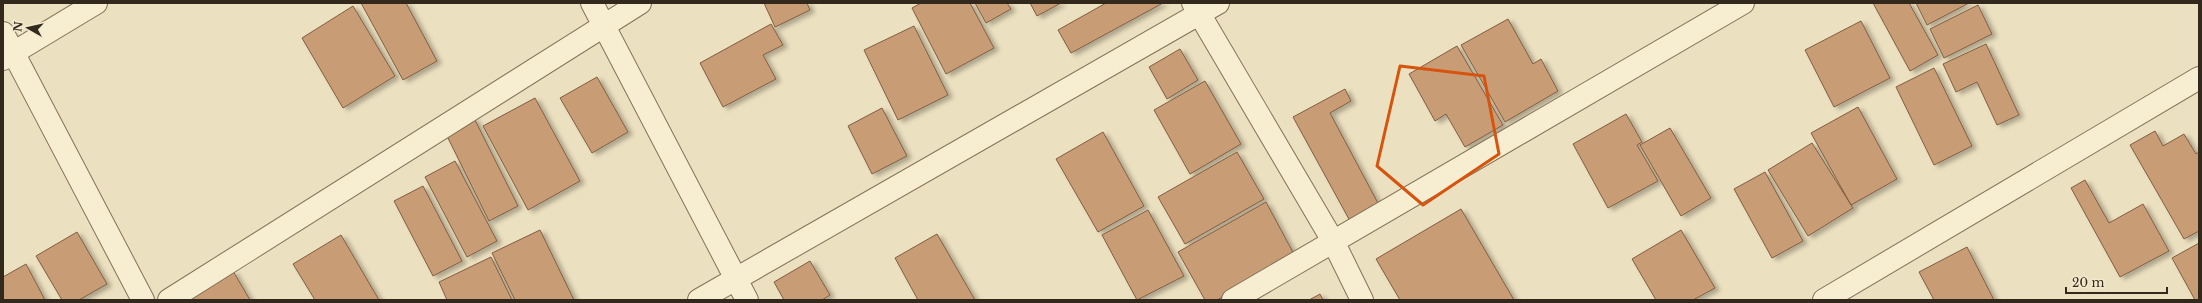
<svg xmlns="http://www.w3.org/2000/svg" width="2202" height="303" font-family="'Libre Baskerville',serif">
<style>
.building{fill:#c89d76;stroke:#815d3f;filter:url(#shadow)}
.lines{fill:none;stroke-linecap:round;stroke-linejoin:round}
.street-casing{stroke:#837158;stroke-width:24}
.street{stroke:#f7eed1;stroke-width:22}
.marked{fill:none;stroke:#d6540e;stroke-width:3;stroke-linejoin:round}
</style>
<defs>
<filter id="shadow"><feDropShadow dx="4.5" dy="2.5" stdDeviation="2" flood-color="#0004"/></filter>
</defs>
<rect width="100%" height="100%" fill="#ebe0bf"/>
<!-- building -->
<path class="building" d="M361,3h45l31,58 -34,19z
M764,3h43l3,7 -35,17z
M921,3h49l24,45 -48,26 -34,-66z
M975,3h32l4,6 -25,14z
M1030,3h31l-24,13z
M1163,3l-92,50 -13,-23 48,-27z
M1873,3h36l29,52 -28,16z
M1916,3h53l-42,22z
M1978,5l14,29 -48,24 -14,-29z
M353,6l42,70 -52,32 -41,-70z
M1508,19l25,45 8,-5 17,32 -53,31 -44,-77z
M1861,21l29,57 -56,29 -29,-57z
M771,24l12,21 -20,10 13,24 -53,28 -23,-44z
M914,26l34,69 -50,25 -34,-70z
M1986,44l33,71 -22,10 -20,-43 -21,10 -13,-28z
M1457,46l46,79 -38,22 -19,-33 -11,7 -26,-47z
M1180,49l18,31 -31,19 -18,-32z
M1934,68l38,78 -38,19 -38,-78z
M597,77l31,55 -36,21 -32,-55z
M1205,81l36,63 -51,30 -36,-64z
M1345,89l6,12 -21,12 49,92 -29,16 -57,-104z
M535,98l45,83 -52,29 -45,-84z
M1858,107l39,72 -46,26 -40,-72z
M882,108l25,48 -35,18 -24,-48z
M1626,114l16,28 -5,3 21,36 -50,27 -35,-64z
M474,118l44,88 -29,15 -44,-89z
M1670,128l41,70 -30,18 -41,-71z
M2155,131l8,15 21,-12 12,20 3,-2v79l-15,8 -54,-94z
M1103,132l41,74 -46,26 -42,-73z
M1812,143l41,65 -45,28 -40,-66z
M1237,152l27,47 -79,45 -27,-47z
M455,161l42,80 -30,16 -42,-80z
M1765,172l38,69 -31,17 -38,-69z
M2085,180l24,43 34,-19 26,47 -49,26 -49,-89z
M423,186l39,75 -29,15 -39,-75z
M1266,202l29,54 -78,44h-12l-27,-48z
M1461,209l53,91h-114l-24,-41z
M1148,210l36,66 -47,24 -35,-65z
M540,230l34,70h-59l-23,-47z
M1681,230l34,58 -22,12h-37l-24,-41z
M77,232l30,52 -28,16h-17l-26,-44z
M937,234l38,66h-57l-23,-42z
M341,235l38,65h-64l-22,-36z
M2199,243v57h-4l-23,-42z
M1967,247l27,53h-60l-15,-28z
M491,257l21,43h-65l-8,-18z
M810,261l20,34 -8,5h-38l-10,-18z
M26,264l19,36h-42v-23z
M233,271l17,29h-67z
M1320,294l3,6h-14z"/>
<g class="lines">
<defs>
<path id="street" d="M592,3l155,297
M1193,3l140,238 29,59
M3,33l140,267
M3,59l93,-56
M169,300l471,-297
M699,300l519,-297
M1233,300l510,-297
M1824,300l375,-222"/>
</defs>
<!-- street casing -->
<use href="#street" class="street-casing"/>
<!-- street -->
<use href="#street" class="street"/>
</g>
<!-- marked area -->
<path class="marked" d="M1400,66l84,10 15,78 -76,51 -46,-39z"/>
<!-- border -->
<rect width="2202" height="303" fill="none" stroke="#33281c" stroke-width="8"/>
<!-- north arrow -->
<g transform="translate(28 28) rotate(278)" stroke="#f3eace" stroke-width="3" paint-order="stroke">
<path d="M0-3L7 15L0 10L-7 15Z" fill="#33281c"/>
<text y="-6" font-size="11" font-weight="bold" text-anchor="middle" fill="#33281c">N</text>
</g>
<!-- scale -->
<path d="M2066 287v6h101v-6" fill="none" stroke="#33281c" stroke-width="2"/>
<text x="2072" y="287" font-size="12" fill="#33281c" stroke="#f3eace" stroke-width="3" paint-order="stroke">20 m</text>
</svg>
